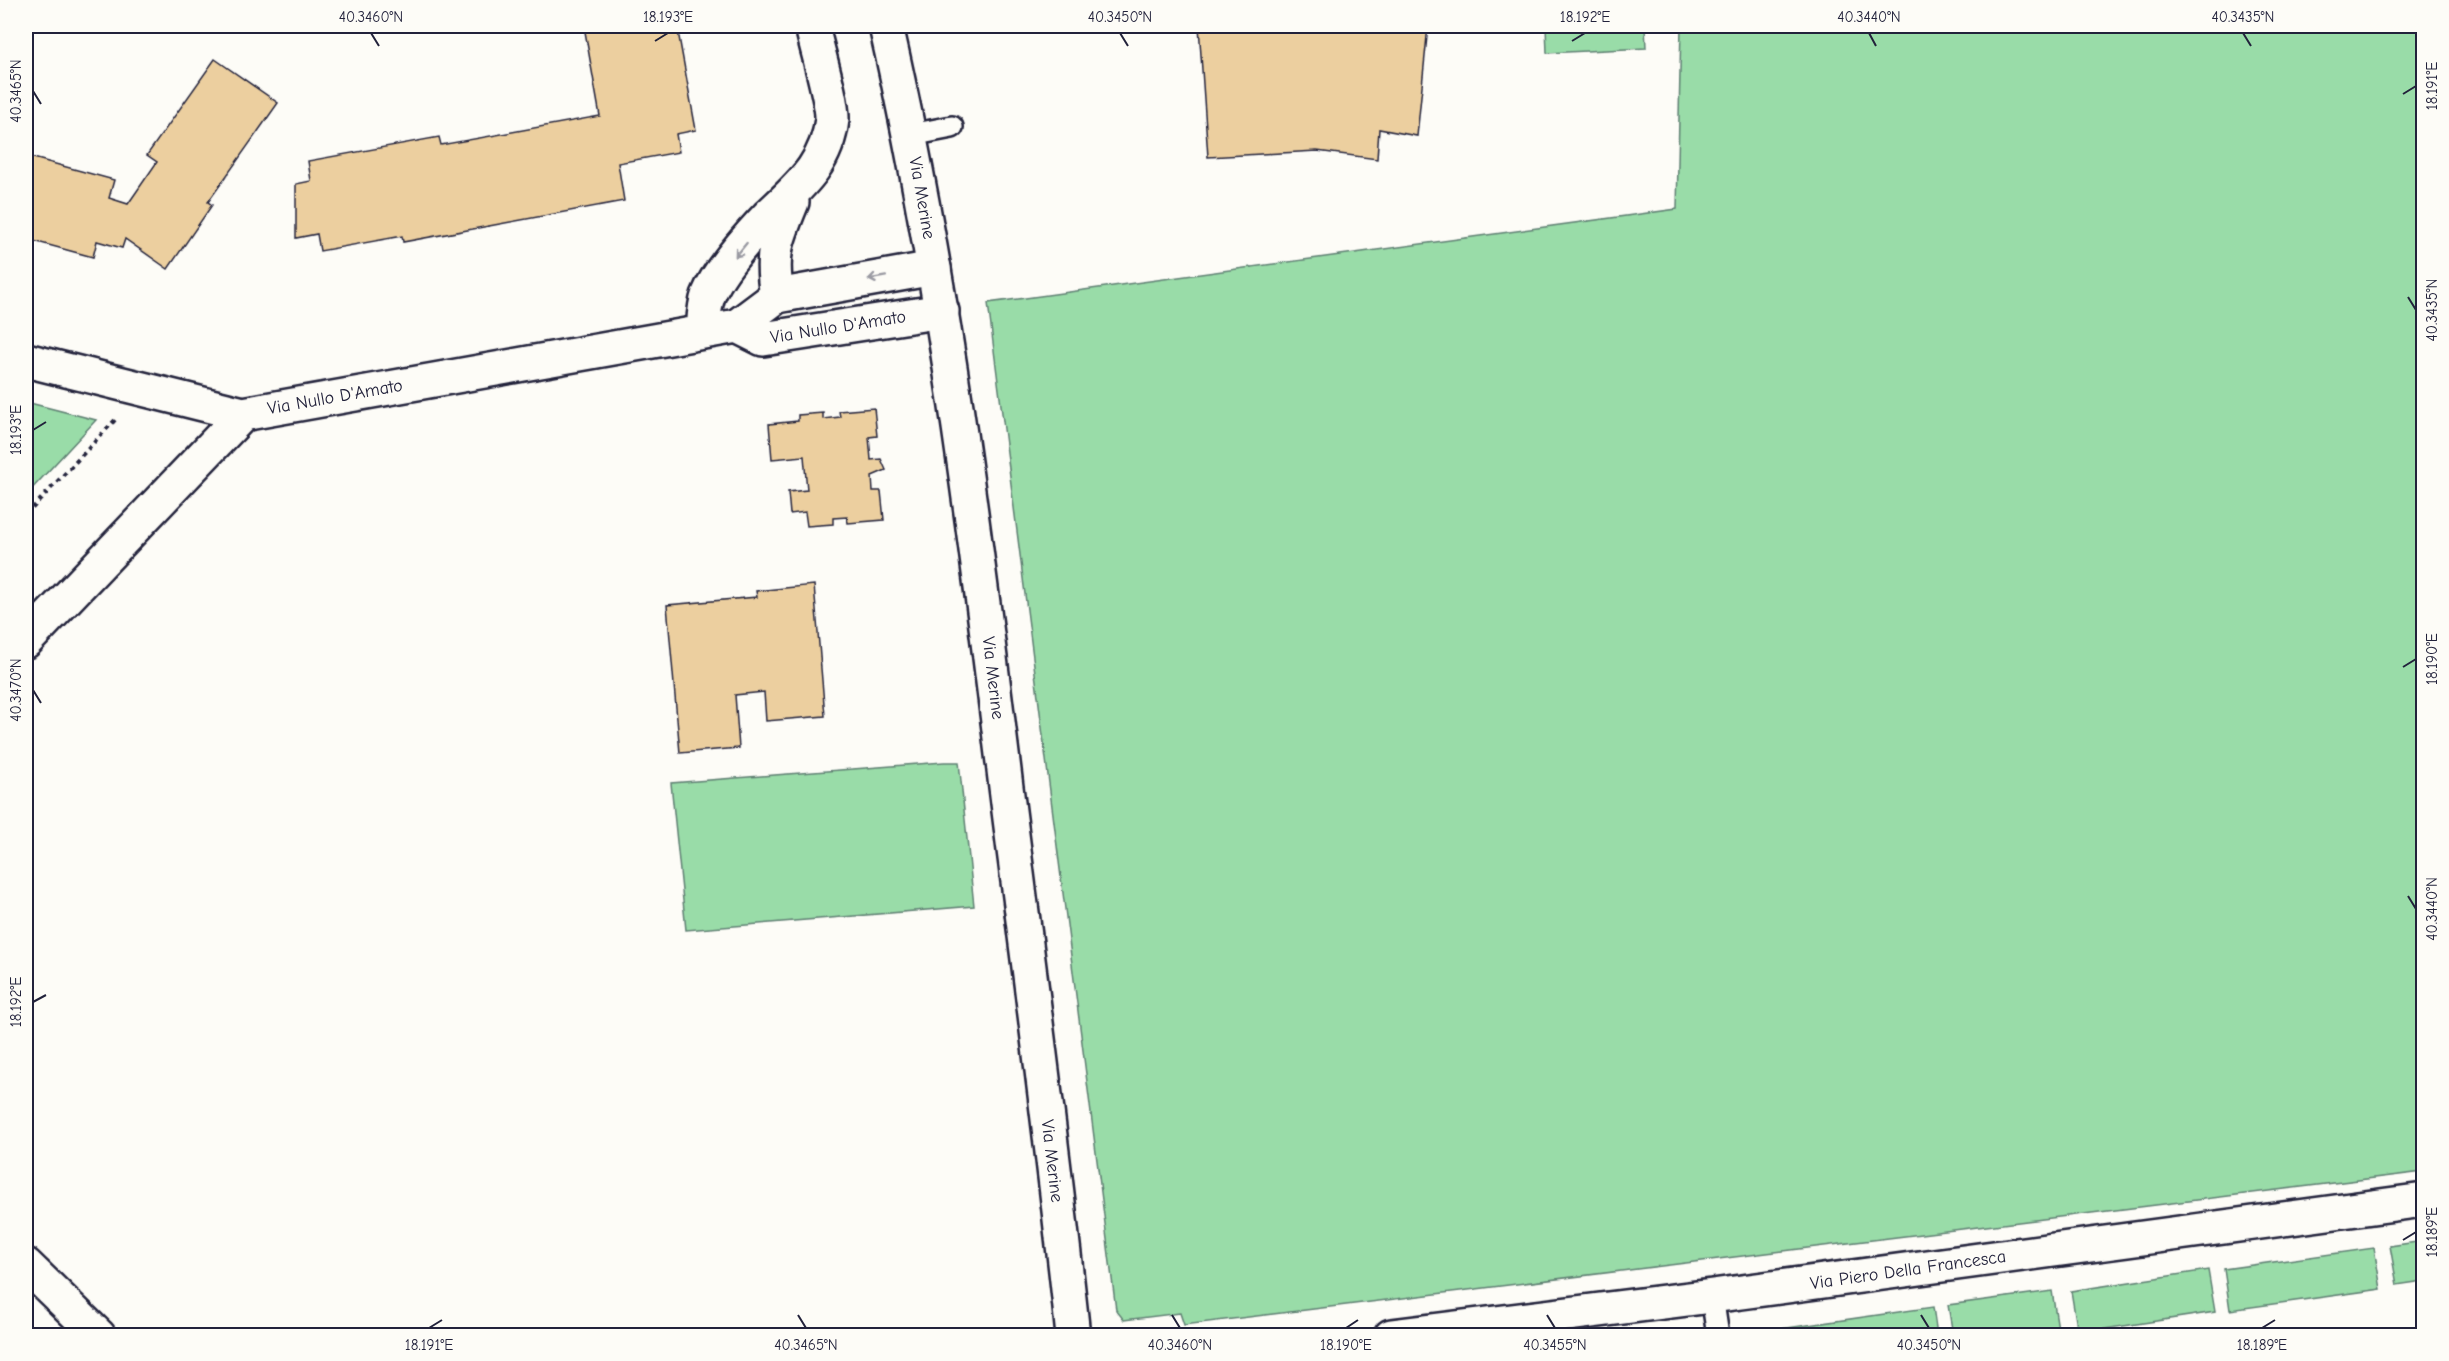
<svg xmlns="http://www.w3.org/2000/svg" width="2449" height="1361" font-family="'Comic Neue',sans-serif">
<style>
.green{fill:#99dca8;stroke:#5e7f72;stroke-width:1.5}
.building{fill:#eccf9f;stroke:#22223b;stroke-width:1.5}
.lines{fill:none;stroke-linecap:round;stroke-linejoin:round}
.lane-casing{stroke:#22223b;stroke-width:26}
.street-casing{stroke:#22223b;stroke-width:38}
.secondary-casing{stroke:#22223b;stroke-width:38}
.path{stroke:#22223b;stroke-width:4;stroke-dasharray:4.5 4.5;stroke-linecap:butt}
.lane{stroke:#fdfcf7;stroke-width:21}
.street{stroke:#fdfcf7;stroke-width:33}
.secondary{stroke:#fdfcf7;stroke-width:33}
.oneway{stroke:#9a9aa2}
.ticks{fill:none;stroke:#22223b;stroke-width:2}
.labels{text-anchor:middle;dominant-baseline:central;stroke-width:4.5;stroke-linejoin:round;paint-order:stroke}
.street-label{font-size:18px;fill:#22223b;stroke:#fdfcf7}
.neatline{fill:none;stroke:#22223b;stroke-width:2}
.ticks-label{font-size:15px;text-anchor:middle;fill:#22223b}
</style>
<rect width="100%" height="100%" fill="#fdfcf7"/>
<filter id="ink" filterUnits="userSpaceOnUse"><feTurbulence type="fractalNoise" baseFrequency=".0167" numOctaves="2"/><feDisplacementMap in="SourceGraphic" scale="12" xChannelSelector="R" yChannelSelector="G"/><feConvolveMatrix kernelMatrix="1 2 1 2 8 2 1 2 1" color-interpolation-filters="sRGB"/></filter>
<g filter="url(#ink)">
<!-- green -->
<path class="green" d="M1546,26h99l1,22 -99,5z
M1681,26h742v1146l-1239,153 -4,-12 -56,7 -8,-10 -128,-1007 689,-94z
M26,402l70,18 -70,75z
M944,762h15l15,144 -288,24 -15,-147z
M2423,1241v40l-26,4 -7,-39z
M2374,1248l7,41 -151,21 -6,-41z
M2208,1270l7,42 -137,21 -7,-42z
M2052,1291l7,44h-106l-5,-30z
M1933,1307l4,28h-198z"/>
<!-- building -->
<path class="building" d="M584,26h93l19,104 -20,4 3,18 -61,11 6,38 -221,41 -1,-6 -82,15 -3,-17 -21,4v-54l15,-3 -3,-20 131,-24 2,8 159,-29z
M1199,26h229l-11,110 -38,-7 -2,30 -60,-8 -109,6z
M215,59l63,44 -70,99 4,3 -44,64 -43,-30 -3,9 -25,-7 -4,16 -67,-18v-83l88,24 -5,18 19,6 29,-42 -10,-7z
M874,408l3,28 -8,1 2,23 10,-1 5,11 -14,6 1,15h8l3,29 -36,3 -1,-6 -14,1v6l-26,2 -2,-14 -15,2 -2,-22 19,-2 -3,-34 -32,3 -3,-35 29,-3v-6l25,-2v6l17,-2 -1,-6z
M814,585l11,131 -59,5 -2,-29 -29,3 4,53 -59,5 -13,-148 90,-8 -1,-6z"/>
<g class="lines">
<defs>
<path id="lane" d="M911,135l41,-8
M1712,1296l6,40"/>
<path id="street" d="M777,296c-7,-42 -1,-55 15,-94
M737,326l26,13 179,-28
M703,332c1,-11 1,-25 5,-36 10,-25 41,-60 60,-80 30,-29 59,-51 64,-97 1,-17 -16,-73 -20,-93
M26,360l217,54
M26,641l217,-227 494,-88 40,-30 157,-28
M26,1265l73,71
M1391,1336l321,-40 712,-96"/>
<path id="secondary" d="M886,26c57,251 89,506 120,761 23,183 48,366 67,549"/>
</defs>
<!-- lane casing -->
<use href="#lane" class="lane-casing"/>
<!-- street casing -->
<use href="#street" class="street-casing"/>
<!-- secondary casing -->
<use href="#secondary" class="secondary-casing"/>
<!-- path -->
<path class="path" d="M26,515l89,-95"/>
<!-- lane -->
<use href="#lane" class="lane"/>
<!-- street -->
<use href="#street" class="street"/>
<!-- secondary -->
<use href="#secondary" class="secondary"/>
</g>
<!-- one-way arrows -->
<defs><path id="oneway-shaft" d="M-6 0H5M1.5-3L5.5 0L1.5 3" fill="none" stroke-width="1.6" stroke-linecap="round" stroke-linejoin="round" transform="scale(1.5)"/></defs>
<g class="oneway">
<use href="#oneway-shaft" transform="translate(741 250) rotate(129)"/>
<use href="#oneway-shaft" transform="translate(877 278) rotate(170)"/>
</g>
</g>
<!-- ticks -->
<path class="ticks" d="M371,33l8,13M1120,33l8,13M1869,33l7,13M2243,33l8,13M655,41l13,-8M1572,41l13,-8M33,91l8,13M2403,94l13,-8M2408,297l8,13M33,430l13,-8M2403,667l13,-8M33,690l8,13M2408,896l8,13M33,1002l13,-7M2403,1240l13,-8M798,1315l8,13M1172,1315l8,13M1547,1315l8,13M1921,1315l8,13M429,1328l13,-8M1346,1328l12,-8M2262,1328l13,-8"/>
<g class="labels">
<!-- street labels -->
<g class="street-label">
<text transform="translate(922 198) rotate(80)">Via Merine</text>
<text transform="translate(838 327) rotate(-9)">Via Nullo D'Amato</text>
<text transform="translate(335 397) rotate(-10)">Via Nullo D'Amato</text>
<text transform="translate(993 678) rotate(83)">Via Merine</text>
<text transform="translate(1052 1161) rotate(83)">Via Merine</text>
<text transform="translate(1908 1270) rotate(-8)">Via Piero Della Francesca</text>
</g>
</g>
<!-- margin -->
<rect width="2449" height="1361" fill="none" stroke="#fdfcf7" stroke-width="66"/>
<rect x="33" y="33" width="2383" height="1295" class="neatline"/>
<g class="ticks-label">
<text x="371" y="22">40.3460°N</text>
<text x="668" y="22">18.193°E</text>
<text x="1120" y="22">40.3450°N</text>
<text x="1585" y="22">18.192°E</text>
<text x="1869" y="22">40.3440°N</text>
<text x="2243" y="22">40.3435°N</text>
<text transform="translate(2432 86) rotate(-90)" y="5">18.191°E</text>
<text transform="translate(16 91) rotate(-90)" y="5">40.3465°N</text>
<text transform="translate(2432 310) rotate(-90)" y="5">40.3435°N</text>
<text transform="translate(16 430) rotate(-90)" y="5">18.193°E</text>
<text transform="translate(2432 659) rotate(-90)" y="5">18.190°E</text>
<text transform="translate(16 690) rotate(-90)" y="5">40.3470°N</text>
<text transform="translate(2432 909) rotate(-90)" y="5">40.3440°N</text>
<text transform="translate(16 1002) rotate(-90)" y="5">18.192°E</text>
<text transform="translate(2432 1232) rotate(-90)" y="5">18.189°E</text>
<text x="429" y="1350">18.191°E</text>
<text x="806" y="1350">40.3465°N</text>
<text x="1180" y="1350">40.3460°N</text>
<text x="1346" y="1350">18.190°E</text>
<text x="1555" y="1350">40.3455°N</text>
<text x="1929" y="1350">40.3450°N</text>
<text x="2262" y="1350">18.189°E</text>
</g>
</svg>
